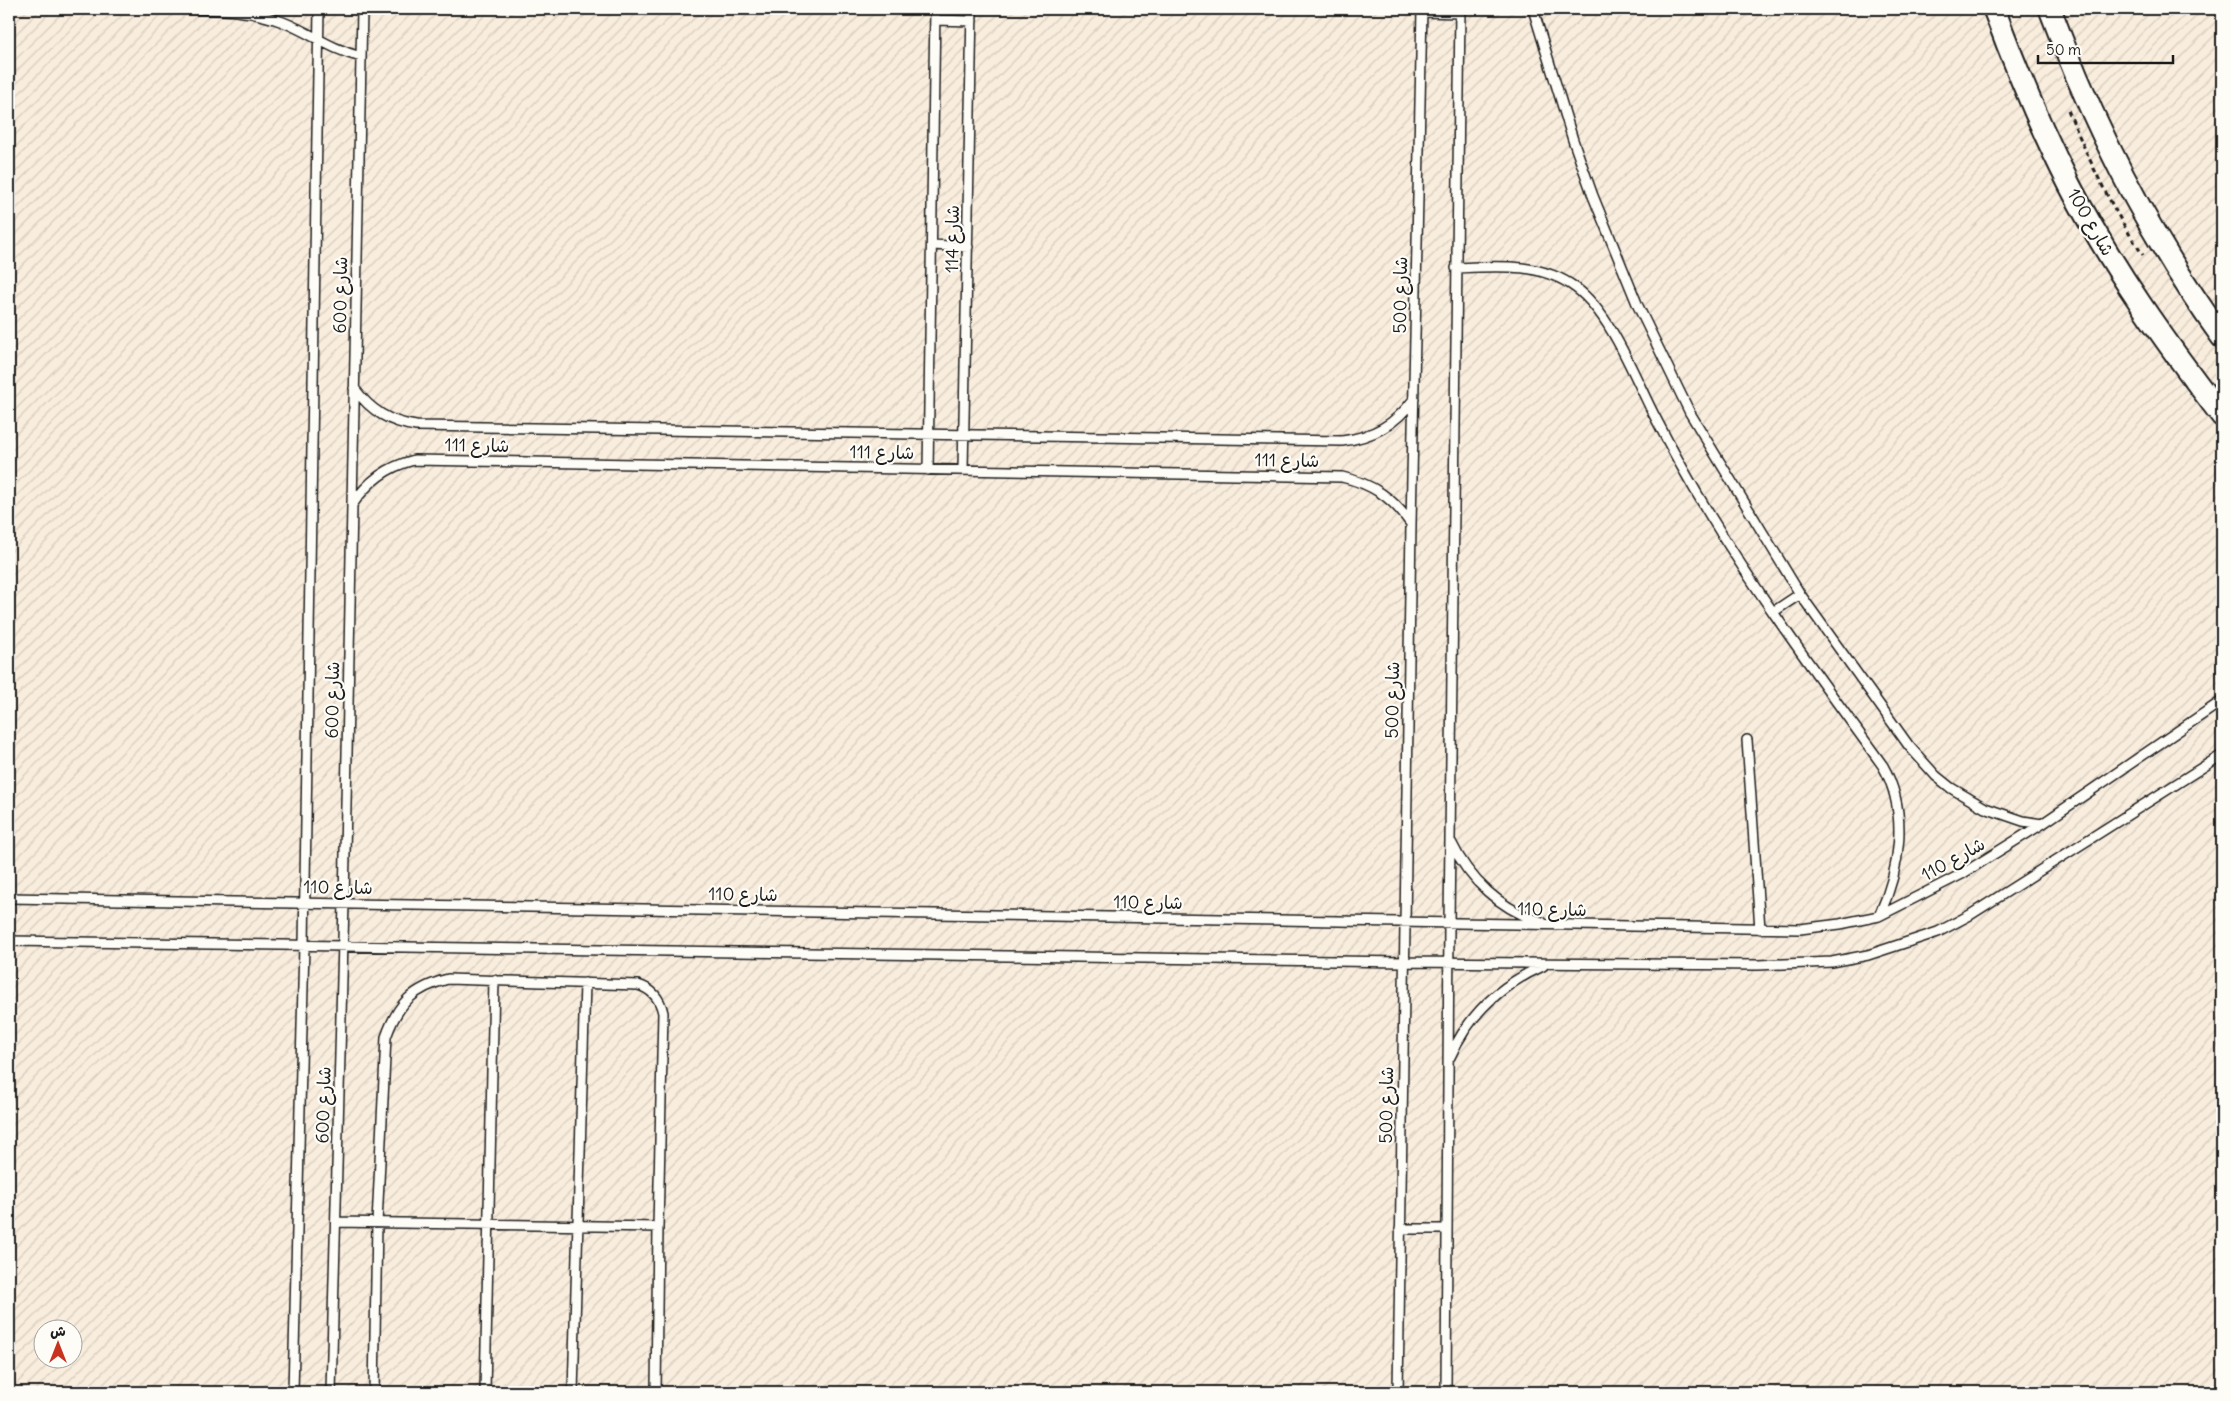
<svg xmlns="http://www.w3.org/2000/svg" width="2231" height="1401" font-family="Delius,'Playpen Sans Arabic',sans-serif">
<style>
.industrial{fill:url(#industrial-furrows);fill-rule:evenodd}
.lines{fill:none;stroke-linecap:round;stroke-linejoin:round}
.service-casing{stroke:#1c1c1c;stroke-width:12}
.tertiary-casing{stroke:#1c1c1c;stroke-width:25}
.path{stroke:#1c1c1c;stroke-width:3;stroke-dasharray:5 4;stroke-linecap:butt}
.service{stroke:#fdfcf7;stroke-width:9}
.tertiary{stroke:#fdfcf7;stroke-width:21}
.labels{text-anchor:middle;dominant-baseline:central;stroke-width:4.5;stroke-linejoin:round;paint-order:stroke}
.street-label{font-size:18px;fill:#1c1c1c;stroke:#fdfcf7}
</style>
<defs>
<pattern id="industrial-furrows" width="10" height="10" patternUnits="userSpaceOnUse" patternTransform="scale(1.25)"><rect width="10" height="10" fill="#f9eddd"/><path d="M-1 1l2-2M0 10L10 0M9 11l2-2" fill="none" stroke="#d5cbbd"/></pattern>
</defs>
<rect width="100%" height="100%" fill="#fdfcf7"/>
<filter id="ink" filterUnits="userSpaceOnUse"><feTurbulence type="fractalNoise" baseFrequency=".02" numOctaves="2"/><feDisplacementMap in="SourceGraphic" scale="10" xChannelSelector="R" yChannelSelector="G"/><feConvolveMatrix kernelMatrix="1 2 1 2 8 2 1 2 1" color-interpolation-filters="sRGB"/></filter>
<g filter="url(#ink)">
<!-- industrial -->
<path class="industrial" d="M9,9h2213v1383h-2213zM42,1328h30v30h-30z"/>
<g class="lines">
<defs>
<path id="service" d="M179,9c36,0 70,0 104,13 28,11 47,27 78,35
M1533,9l40,131 20,56 45,110 52,107 110,181 109,152 27,30 15,12 34,20 38,13 19,3
M1422,12l38,1
M935,20l37,1
M932,245l36,2
M1456,268c41,-2 85,-6 120,20 35,26 58,88 78,127 18,35 37,69 57,102 53,87 113,167 172,249 26,46 17,104 -4,150
M354,388c17,23 35,34 62,38l926,15c31,-4 53,-16 72,-42
M928,470l7,-461
M963,470l9,-461
M352,505c16,-24 35,-38 62,-45l928,17c31,7 51,21 69,47
M1773,612l27,-18
M1747,740l13,189
M1451,842c18,38 50,68 91,80
M9,898l1791,31 40,-5 39,-8 83,-42 80,-50 180,-123
M9,941l1395,21 354,3 74,-3 36,-7 70,-23 32,-17 252,-160
M1450,1057c19,-43 50,-72 93,-91
M336,1222l322,5
M1400,1229h47
M293,1392l11,-447 15,-936
M331,1392l13,-489 18,-894
M374,1392l3,-169 9,-186c12,-34 27,-49 62,-58l190,6c14,4 22,13 25,28l-5,214 -2,165
M485,1392l9,-412
M573,1392l12,-409
M1398,1392l13,-868 11,-515
M1446,1392l3,-469 11,-914"/>
<path id="tertiary" d="M1994,9c22,60 47,120 76,177 42,82 96,157 152,230
M2050,9c43,116 99,227 172,328"/>
</defs>
<!-- service casing -->
<use href="#service" class="service-casing"/>
<!-- tertiary casing -->
<use href="#tertiary" class="tertiary-casing"/>
<!-- path -->
<path class="path" d="M2027,9l3,7
M2068,110c21,50 44,100 75,145
M2217,355l5,7"/>
<!-- service -->
<use href="#service" class="service"/>
<!-- tertiary -->
<use href="#tertiary" class="tertiary"/>
</g>
</g>
<g class="labels">
<!-- street labels -->
<g class="street-label">
<text transform="translate(2091 222) rotate(60)">شارع 100</text>
<text transform="translate(952 239) rotate(-89)">شارع 114</text>
<text transform="translate(340 295) rotate(-89)">شارع 600</text>
<text transform="translate(1400 295) rotate(-89)">شارع 500</text>
<text transform="translate(477 445) rotate(1)">شارع 111</text>
<text transform="translate(882 452) rotate(1)">شارع 111</text>
<text transform="translate(1287 460) rotate(1)">شارع 111</text>
<text transform="translate(332 700) rotate(-89)">شارع 600</text>
<text transform="translate(1392 700) rotate(-89)">شارع 500</text>
<text transform="translate(1953 859) rotate(-29)">شارع 110</text>
<text transform="translate(338 887) rotate(1)">شارع 110</text>
<text transform="translate(743 894) rotate(1)">شارع 110</text>
<text transform="translate(1148 902) rotate(1)">شارع 110</text>
<text transform="translate(1552 909) rotate(1)">شارع 110</text>
<text transform="translate(323 1105) rotate(-88)">شارع 600</text>
<text transform="translate(1386 1105) rotate(-89)">شارع 500</text>
</g>
</g>
<!-- margin -->
<rect width="2231" height="1401" fill="none" stroke="#fdfcf7" stroke-width="30"/>
<rect x="15" y="15" width="2201" height="1371" fill="none" stroke="#1c1c1c" stroke-width="2" filter="url(#ink)"/>
<!-- north arrow -->
<g transform="translate(58 1344)"><circle r="24" fill="#fdfcf7" stroke="#a3a29f"/>
<path d="M0-4L9 19L0 12L-9 19Z" fill="#c8321e"/>
<text y="-8" font-size="14" font-weight="bold" text-anchor="middle" fill="#1c1c1c">ش</text>
</g>
<!-- scale -->
<path d="M2038 55v8h135v-8" fill="none" stroke="#1c1c1c" stroke-width="2.5"/>
<text x="2046" y="55" font-size="15" fill="#1c1c1c" stroke="#fdfcf7" stroke-width="4" paint-order="stroke">50 m</text>
</svg>
